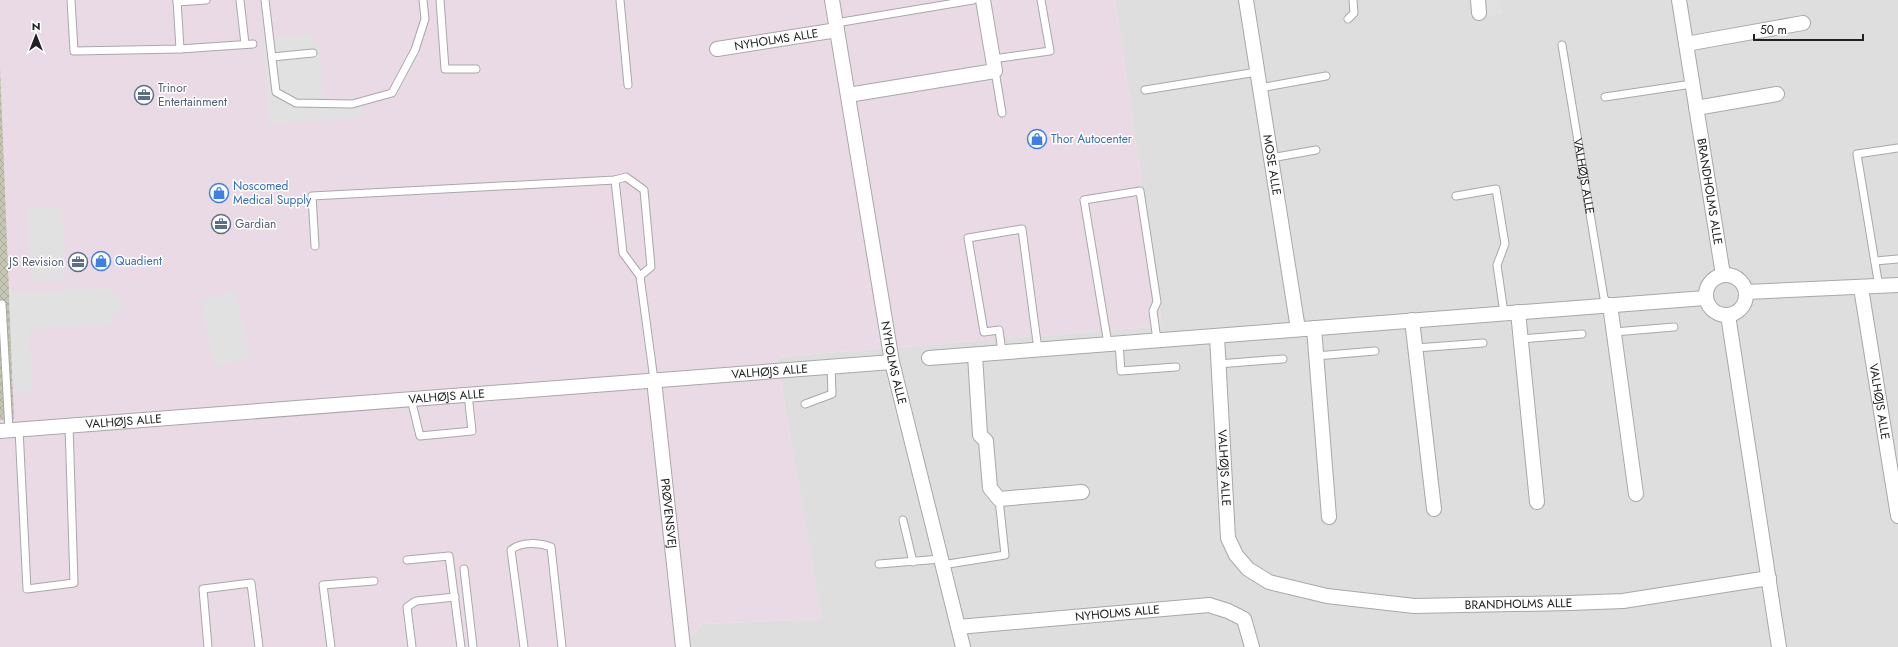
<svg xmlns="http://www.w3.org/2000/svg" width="1898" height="647" font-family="Jost,sans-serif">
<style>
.residential{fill:#dfdede}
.industrial{fill:#eadae6}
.construction{fill:url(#construction-cross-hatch)}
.parking{fill:#e1e1e1}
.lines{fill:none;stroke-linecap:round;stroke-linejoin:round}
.lane-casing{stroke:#a8a8a8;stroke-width:9}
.street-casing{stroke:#a8a8a8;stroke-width:16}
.lane{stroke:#fff;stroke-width:7}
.street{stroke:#fff;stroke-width:14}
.labels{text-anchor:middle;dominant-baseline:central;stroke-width:3;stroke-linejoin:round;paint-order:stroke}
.street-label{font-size:12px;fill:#212121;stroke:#fff}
.service-label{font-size:12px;fill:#4e5e75;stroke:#fff;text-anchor:start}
.shop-label{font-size:12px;fill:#366cbe;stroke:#fff;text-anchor:start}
</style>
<defs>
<pattern id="construction-cross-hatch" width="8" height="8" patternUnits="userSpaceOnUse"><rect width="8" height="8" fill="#c5c6b3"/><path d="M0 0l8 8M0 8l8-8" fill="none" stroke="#a9aa9a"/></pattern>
</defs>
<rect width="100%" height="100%" fill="#f1eee8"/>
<!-- residential -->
<path class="residential" d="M1115,0h783v647h-1216l20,-23 119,-5 -44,-262 385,-31z"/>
<!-- industrial -->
<path class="industrial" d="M0,0h1115l47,326 -385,31 44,262 -119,5 -20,23h-682z"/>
<!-- construction -->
<path class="construction" d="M0,67l14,352 -14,1z"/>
<!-- parking -->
<path class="parking" d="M1472,0h28l2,14 -27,4z
M312,34l1,11h6l4,55 38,-3 2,20 -93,7 -7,-86z
M62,207l3,74 -34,1 -3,-74z
M109,288v5h6v5h5l1,16h-9l1,11 -84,4 3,63 -19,1 -4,-100z
M235,292l16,66 -36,8 -15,-66z"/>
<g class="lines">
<defs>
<g id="lane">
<path d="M71,0l3,51 106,-2 73,-5"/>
<path d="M177,0l3,49"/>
<path d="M240,0l5,44"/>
<path d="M265,0l11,92 20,11 56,1 40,-11 23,-43 10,-31 -2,-19"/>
<path d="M440,0l5,69h31"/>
<path d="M620,0l8,85"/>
<path d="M177,2l29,-2"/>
<path d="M1348,19l6,-6 -1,-13"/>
<path d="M836,23l137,-23"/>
<path id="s1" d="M1562,45l42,253 6,7"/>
<path d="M272,57l41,-4"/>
<path d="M993,59l57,-8 -9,-51"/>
<path d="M995,71l7,42"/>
<path d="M1260,88l66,-12"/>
<path d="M1145,90l112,-18"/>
<path d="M1605,97l87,-13"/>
<path d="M1271,158l45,-8"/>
<path d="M615,180l8,73 17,23 14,104"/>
<path d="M1456,196l40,-7 9,55 -8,21 7,48"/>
<path d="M315,246l-3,-50 303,-16 11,-3 18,13 7,77 -11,9"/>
<path d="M1875,261l23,-2"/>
<path d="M1879,287l-22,-133 41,-6"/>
<path d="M0,304h2l7,126"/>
<path d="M1614,332l60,-5"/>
<path d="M1520,339l62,-5"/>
<path d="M1119,343l2,28 55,-4"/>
<path d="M1108,344l-24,-144 56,-9 17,111 -4,9 4,29"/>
<path d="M1416,348l67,-5"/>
<path d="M1002,352l-3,-22 -15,2 -16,-94 54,-9 16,121"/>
<path d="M1316,356l59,-5"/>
<path d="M1218,364l65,-5"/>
<path d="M411,399l9,37 52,-5 -4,-37"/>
<path d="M805,404l27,-10 -1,-28"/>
<path d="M19,429l8,160 47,-6 -5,-158"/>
<path d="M903,520l10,42"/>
<path d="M407,560l42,-4 12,91"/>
<path d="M879,564l62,-5"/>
<path d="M942,565l63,-10 -6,-56"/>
<path d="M464,569l9,78"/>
<path d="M208,647l-5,-58 48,-6 8,64"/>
<path d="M331,647l-8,-62 51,-4"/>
<path d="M412,647l-5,-40 9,-6 39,-4"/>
<path d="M524,647l-13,-97c10,-9 29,-7 40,-3l11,100"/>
</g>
<g id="street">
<path id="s2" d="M832,0l60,362 71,285"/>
<path id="s3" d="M1246,0l52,329"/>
<path d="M1478,0l1,13"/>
<path id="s4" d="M1679,0l44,275"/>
<path d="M1686,44l117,-21"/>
<path id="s5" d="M717,49l120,-19"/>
<path d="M848,95l147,-24 -12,-71"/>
<path d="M1696,108l81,-14"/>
<circle cx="1726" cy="295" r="20"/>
<path id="s6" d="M1861,288l37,228"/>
<path d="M1746,292l152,-7"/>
<path d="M1610,305l26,189"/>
<path d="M1518,312l19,190"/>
<path d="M1728,315l51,332"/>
<path d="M1412,320l22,189"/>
<path d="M1314,328l15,189"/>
<path id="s7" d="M1217,336l11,202 8,17 12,14 21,13 58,14 87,10 156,-3 53,-2 146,-23"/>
<path d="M975,355l5,80 6,6 4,47 9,11 83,-7"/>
<path d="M929,358l776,-60"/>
<path id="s8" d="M654,380l29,267"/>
<path id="s9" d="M0,431l892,-69"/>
<path id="s10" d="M958,627l251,-22 19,6 16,8 8,28"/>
</g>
</defs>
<!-- lane casing -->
<use href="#lane" class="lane-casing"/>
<!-- street casing -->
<use href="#street" class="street-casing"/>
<!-- lane -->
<use href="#lane" class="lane"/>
<!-- street -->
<use href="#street" class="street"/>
</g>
<!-- icons -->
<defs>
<symbol id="office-ring" viewBox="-11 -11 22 22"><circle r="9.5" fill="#fff" stroke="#5c6f8a" stroke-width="1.5"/><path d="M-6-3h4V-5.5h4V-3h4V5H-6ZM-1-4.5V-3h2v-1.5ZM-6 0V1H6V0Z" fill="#5c6f8a"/></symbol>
<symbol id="shop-ring" viewBox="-11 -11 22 22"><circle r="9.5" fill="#fff" stroke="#3f7fe0" stroke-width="1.5"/><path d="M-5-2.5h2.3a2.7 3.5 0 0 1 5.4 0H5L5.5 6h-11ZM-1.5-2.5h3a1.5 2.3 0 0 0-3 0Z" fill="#3f7fe0"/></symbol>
</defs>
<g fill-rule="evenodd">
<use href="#office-ring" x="133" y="84" width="22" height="22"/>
<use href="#shop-ring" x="1026" y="128" width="22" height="22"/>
<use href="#shop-ring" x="208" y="182" width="22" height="22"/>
<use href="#office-ring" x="210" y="213" width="22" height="22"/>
<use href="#shop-ring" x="90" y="250" width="22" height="22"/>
<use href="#office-ring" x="67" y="251" width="22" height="22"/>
</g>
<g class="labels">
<!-- street labels -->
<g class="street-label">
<text stroke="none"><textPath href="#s5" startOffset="60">NYHOLMS ALLE</textPath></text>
<text stroke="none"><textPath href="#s3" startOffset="167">MOSE ALLE</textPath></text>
<text stroke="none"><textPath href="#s1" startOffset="133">VALHØJS ALLE</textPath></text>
<text stroke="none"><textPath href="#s4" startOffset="194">BRANDHOLMS ALLE</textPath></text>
<text stroke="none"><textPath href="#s2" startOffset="368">NYHOLMS ALLE</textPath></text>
<text stroke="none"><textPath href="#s9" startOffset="772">VALHØJS ALLE</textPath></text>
<text stroke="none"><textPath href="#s9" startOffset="448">VALHØJS ALLE</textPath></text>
<text stroke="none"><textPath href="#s6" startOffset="115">VALHØJS ALLE</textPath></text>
<text stroke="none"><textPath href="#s9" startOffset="124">VALHØJS ALLE</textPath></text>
<text stroke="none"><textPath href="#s7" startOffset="132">VALHØJS ALLE</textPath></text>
<text stroke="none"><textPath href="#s8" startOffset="134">PRØVENSVEJ</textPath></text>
<text stroke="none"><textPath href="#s7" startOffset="516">BRANDHOLMS ALLE</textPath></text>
<text stroke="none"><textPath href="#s10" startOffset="160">NYHOLMS ALLE</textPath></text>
</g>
<!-- service labels -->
<g class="service-label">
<text x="158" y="88">Trinor<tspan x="158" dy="14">Entertainment</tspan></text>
<text x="235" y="224">Gardian</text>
<text x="64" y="262" text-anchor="end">JS Revision</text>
</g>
<!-- shop labels -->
<g class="shop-label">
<text x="1051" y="139">Thor Autocenter</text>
<text x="233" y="186">Noscomed<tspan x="233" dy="14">Medical Supply</tspan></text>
<text x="115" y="261">Quadient</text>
</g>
</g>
<!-- north arrow -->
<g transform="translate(36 36)" stroke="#ffffff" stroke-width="3" paint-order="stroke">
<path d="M0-3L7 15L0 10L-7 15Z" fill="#212121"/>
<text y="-6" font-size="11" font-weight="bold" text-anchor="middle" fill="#212121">N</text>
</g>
<!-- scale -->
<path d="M1754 34v6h109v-6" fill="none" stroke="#212121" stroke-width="2"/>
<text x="1760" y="34" font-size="12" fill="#212121" stroke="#ffffff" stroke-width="3" paint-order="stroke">50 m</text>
</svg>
